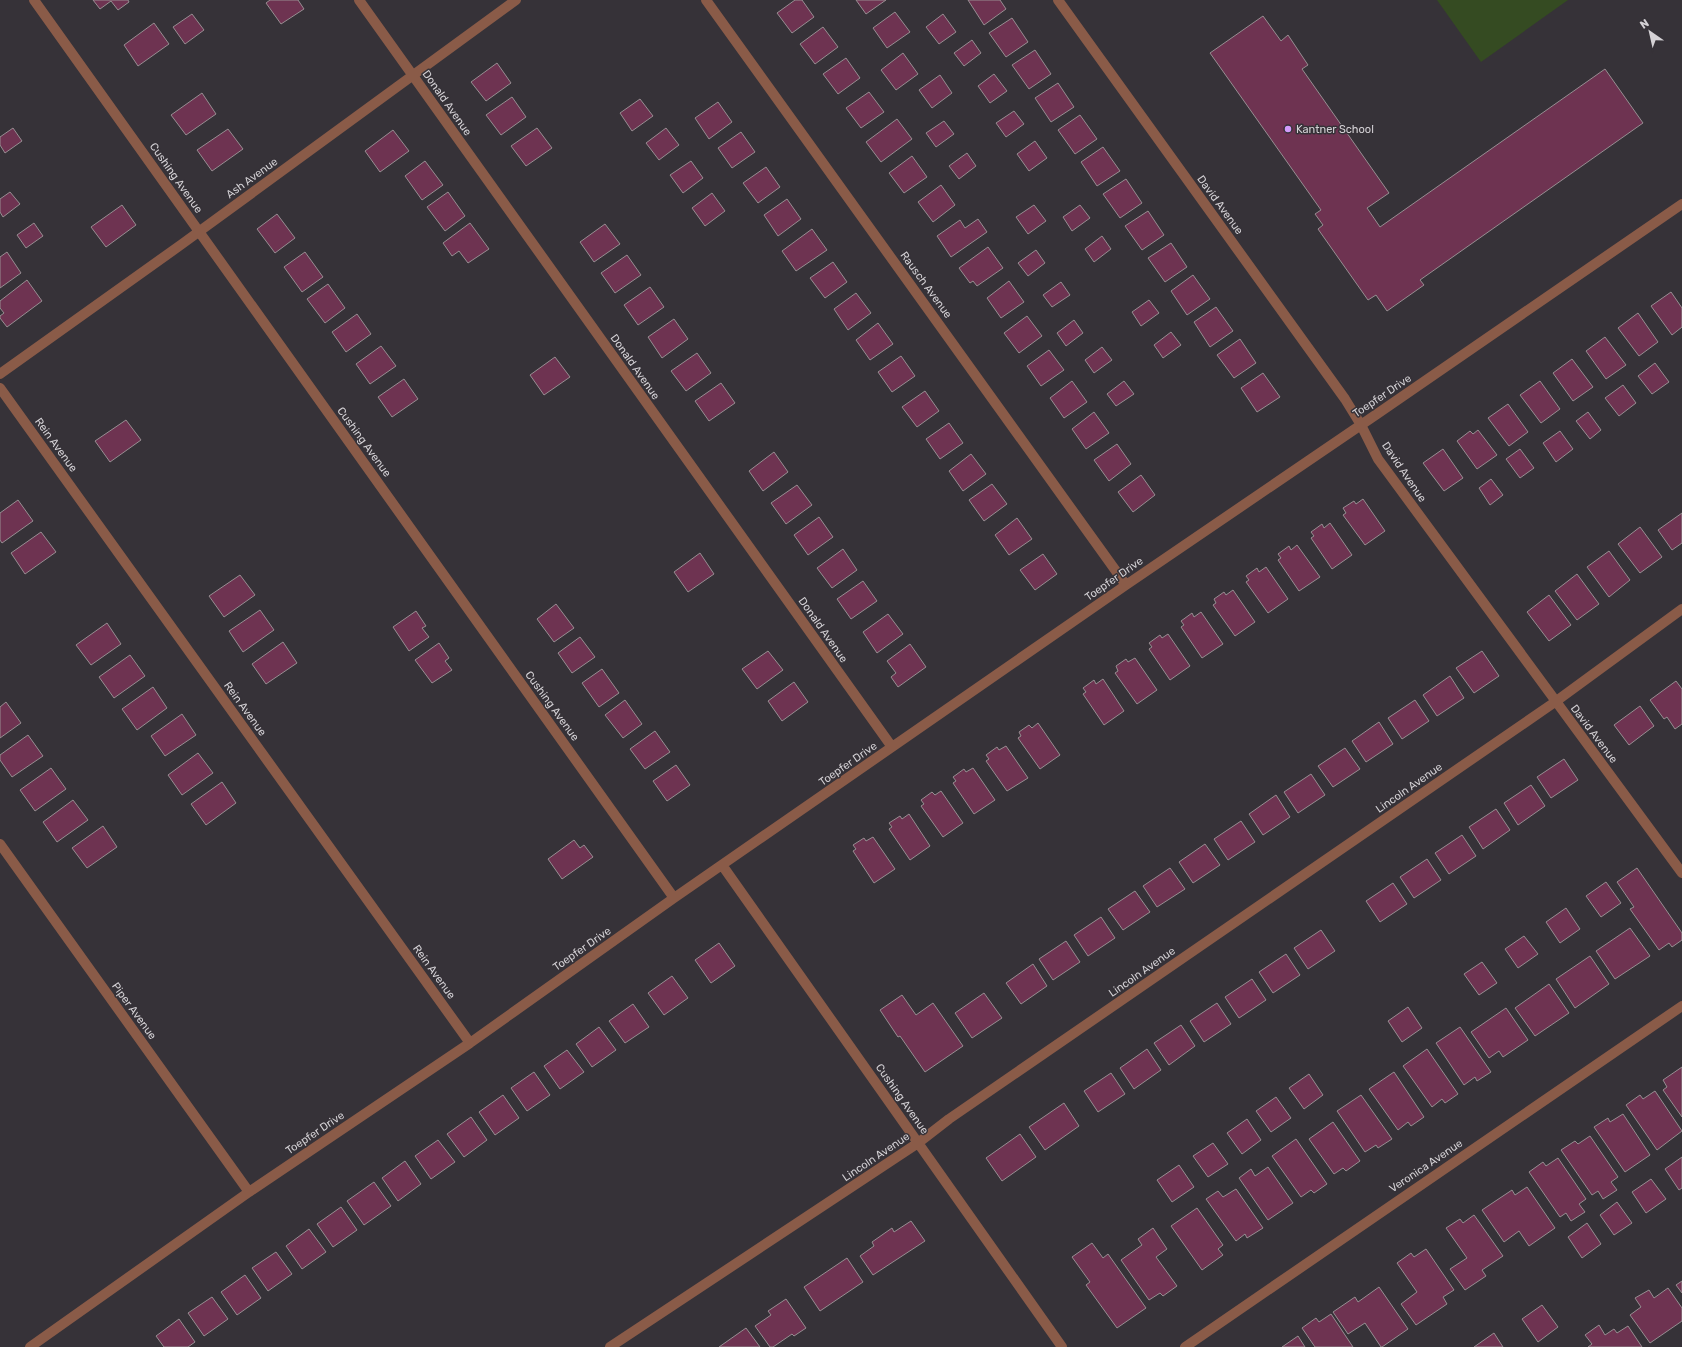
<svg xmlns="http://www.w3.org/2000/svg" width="1682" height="1347" font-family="Rubik,sans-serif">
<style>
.green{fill:#354b22}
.building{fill:#6e3351;stroke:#978e92}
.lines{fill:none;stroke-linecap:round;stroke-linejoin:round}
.minor{stroke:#8a5b48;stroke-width:10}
.poi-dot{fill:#d39cfc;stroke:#363238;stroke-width:1.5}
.labels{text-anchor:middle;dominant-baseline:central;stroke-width:3;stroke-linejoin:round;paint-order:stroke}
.street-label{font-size:11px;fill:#d4d1d5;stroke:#363238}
.poi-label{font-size:11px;fill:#d4d1d5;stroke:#363238;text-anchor:start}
</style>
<rect width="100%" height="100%" fill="#363238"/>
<!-- green -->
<path class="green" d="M1437,0h131l-87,62z"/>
<!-- building -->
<path class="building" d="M93,0h35l1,2 -11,8 -7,-9 -11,8z
M270,0h28l6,9 -23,15 -15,-21z
M795,0h7l12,17 -22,16 -15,-20z
M856,0h30l-20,14z
M968,0h32l6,9 -22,16z
M895,12l15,20 -23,16 -14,-20z
M192,14l12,16 -19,14 -12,-17z
M943,14l13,18 -17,12 -13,-17z
M1263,16l18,25 7,-6 20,30 -6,4 87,124 -22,15 13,19 225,-158 38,54 -223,157 4,5 -37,26 -11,-16 -8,5 -50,-71 5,-4 -8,-11 6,-4 -111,-157z
M1012,18l16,24 -22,15 -17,-24z
M154,23l15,21 -31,22 -14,-21z
M823,27l15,20 -23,17 -15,-20z
M972,40l9,13 -17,13 -10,-13z
M1035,50l16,24 -22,15 -17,-24z
M903,53l15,21 -22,16 -15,-20z
M846,58l14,20 -22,16 -15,-20z
M497,63l14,20 -25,18 -15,-19z
M994,74l13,17 -17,12 -12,-17z
M940,75l12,18 -20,15 -13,-18z
M1058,83l16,24 -23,15 -16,-24z
M869,92l15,20 -23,16 -15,-20z
M202,93l14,21 -30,21 -15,-20z
M512,97l14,20 -25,18 -15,-20z
M640,99l13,17 -21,15 -12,-18z
M718,102l14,20 -23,17 -14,-21z
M1014,111l10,13 -18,13 -10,-14z
M1080,115l17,24 -22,15 -17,-24z
M897,119l15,20 -31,23 -15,-20z
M944,121l10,13 -18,13 -10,-14z
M13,128l9,13 -17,12 -5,-8v-8z
M537,128l15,20 -26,18 -15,-20z
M666,128l13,17 -20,15 -13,-17z
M228,129l15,20 -31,22 -15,-21z
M393,130l16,21 -29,21 -15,-21z
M741,132l14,20 -23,16 -14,-20z
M1035,141l12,17 -18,13 -12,-17z
M1103,147l17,24 -23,15 -16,-24z
M967,153l9,13 -17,13 -10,-13z
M912,156l15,21 -23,16 -15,-20z
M425,161l18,24 -21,15 -17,-24z
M691,161l12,17 -20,15 -13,-18z
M766,167l14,20 -22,16 -15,-20z
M1126,179l16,24 -22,15 -17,-24z
M941,185l14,20 -22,17 -15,-20z
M10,192l10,12 -17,13 -3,-5v-13z
M448,192l17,24 -20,15 -18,-24z
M712,193l13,18 -20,15 -13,-18z
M787,199l14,20 -23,17 -14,-21z
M122,205l14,20 -30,22 -15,-20z
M1034,205l12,16 -18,13 -12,-17z
M1080,205l10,13 -18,13 -9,-14z
M1148,211l16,24 -22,15 -17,-24z
M277,214l18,24 -20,15 -18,-24z
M978,219l9,13 -36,25 -14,-21 23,-16 5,8z
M34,223l9,13 -17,12 -9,-13z
M470,223l19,26 -21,14 -9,-12 -7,5 -9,-13z
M605,224l15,20 -26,18 -14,-20z
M812,229l15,21 -31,21 -14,-20z
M1102,236l9,13 -17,13 -9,-13z
M1171,243l16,24 -22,15 -17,-24z
M988,247l15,21 -26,18 -4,-5 -3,2 -11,-15z
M1036,250l9,13 -17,13 -10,-13z
M7,252l14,21 -21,15v-31z
M305,252l18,25 -21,15 -18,-25z
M627,255l14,20 -26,18 -14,-20z
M833,262l14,20 -22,16 -15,-20z
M1193,275l17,24 -23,16 -16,-24z
M27,280l15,21 -35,26 -7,-9v-2l4,-3 -4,-5v-7z
M1009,281l15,21 -23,16 -14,-20z
M1061,282l9,13 -18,12 -9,-12z
M328,284l17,24 -20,15 -18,-24z
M650,287l14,20 -26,18 -14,-20z
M1671,292l11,16v19l-10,8 -21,-29z
M856,293l15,20 -23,17 -14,-21z
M1149,300l10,13 -18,13 -9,-14z
M1216,307l17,24 -23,16 -16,-25z
M1638,313l20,29 -19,14 -21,-28z
M357,314l14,20 -25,18 -14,-20z
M1027,316l15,20 -23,17 -15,-20z
M674,319l14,20 -26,19 -14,-21z
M1074,320l9,13 -17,13 -9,-13z
M878,323l15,21 -23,16 -14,-20z
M1171,332l10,13 -18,13 -9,-13z
M1605,337l21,28 -20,14 -20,-28z
M1240,339l16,24 -22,15 -17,-23z
M381,346l15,20 -26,18 -14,-20z
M1102,347l10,13 -18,13 -9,-13z
M1049,350l15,20 -23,16 -14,-20z
M697,353l14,20 -25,18 -15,-20z
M901,356l14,20 -23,16 -14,-20z
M555,357l15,20 -26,18 -14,-20z
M1572,359l21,28 -20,14 -20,-28z
M1655,363l14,19 -17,12 -14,-18z
M1263,373l17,24 -23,15 -16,-24z
M404,379l14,20 -26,18 -14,-20z
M1072,381l15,21 -23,16 -14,-20z
M1124,381l10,13 -18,12 -9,-12z
M1540,381l20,28 -19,14 -21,-28z
M721,383l14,20 -26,18 -14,-20z
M1623,385l13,18 -17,13 -14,-18z
M925,391l14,20 -22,16 -15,-20z
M1508,404l20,28 -19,14 -21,-28z
M1094,412l15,21 -23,16 -14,-20z
M1588,412l13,18 -11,9 -14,-18z
M126,420l15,20 -31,22 -15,-21z
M949,423l14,20 -23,16 -14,-20z
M1478,430l19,25 -20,14 -20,-28 13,-10 3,3z
M1560,431l13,18 -17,13 -13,-19z
M1117,444l14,20 -22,17 -15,-21z
M1443,449l20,29 -19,13 -21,-28z
M1520,449l14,19 -14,10 -14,-19z
M774,452l14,20 -25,19 -14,-20z
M971,454l15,20 -23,17 -14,-20z
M1141,475l14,20 -22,17 -15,-20z
M1491,479l12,16 -13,10 -11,-17z
M992,484l15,20 -23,17 -15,-21z
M797,485l15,20 -26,19 -15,-21z
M1363,499l22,32 -20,14 -22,-30 3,-2 -3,-5 11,-7 2,3z
M18,500l15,21 -31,22 -2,-3v-27z
M1682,513v30l-10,7 -14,-20z
M819,517l14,20 -25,18 -14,-20z
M1017,518l15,21 -23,16 -14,-20z
M1330,523l22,32 -20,14 -21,-31 3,-2 -3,-4 11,-8 2,4z
M1640,527l22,30 -22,16 -22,-29z
M41,532l15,20 -31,22 -14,-21z
M1297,545l23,32 -21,14 -21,-31 3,-2 -3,-4 11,-8 2,4z
M843,549l14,21 -25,18 -15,-20z
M1609,551l21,29 -21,17 -22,-30z
M700,553l14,21 -26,18 -14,-20z
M1043,554l14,20 -22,16 -15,-20z
M1266,567l22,32 -20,14 -22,-31 3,-2 -3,-4 11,-8 2,4z
M1577,574l22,30 -22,16 -22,-29z
M240,575l15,20 -31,22 -15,-21z
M863,581l14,20 -26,18 -14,-20z
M1233,590l22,32 -20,14 -22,-31 3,-2 -2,-4 10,-7 2,3z
M1549,595l22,30 -22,16 -22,-29z
M556,604l18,24 -20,14 -17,-23z
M260,610l14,20 -31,22 -14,-21z
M416,611l10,15 -4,2 7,9 -20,14 -16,-24z
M1201,612l22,32 -21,14 -21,-31 3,-2 -3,-4 11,-8 2,4z
M888,614l15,20 -26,19 -14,-21z
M107,623l14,21 -30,21 -15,-20z
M1168,634l22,32 -20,14 -21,-31 3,-2 -3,-4 11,-8 2,3z
M580,637l15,20 -23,16 -14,-20z
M283,642l14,21 -31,21 -14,-20z
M439,643l10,15 -4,3 7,9 -20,13 -17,-23z
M910,644l16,23 -28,20 -7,-10 5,-4 -9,-12z
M768,651l15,19 -26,19 -15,-20z
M1482,651l17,25 -25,17 -18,-25z
M130,655l15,21 -31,22 -15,-21z
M1135,658l22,32 -20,14 -22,-31 3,-2 -2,-5 10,-7 2,3z
M602,669l17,24 -20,14 -17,-24z
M1450,676l14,22 -27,18 -14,-21z
M1103,679l21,32 -20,14 -21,-31 3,-2 -3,-4 11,-8 2,4z
M1676,681l6,8v35l-7,5 -8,-12 -3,2 -14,-19z
M794,682l14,20 -26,19 -14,-20z
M153,687l14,21 -30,22 -15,-21z
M625,700l17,24 -19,14 -18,-23z
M1415,700l14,21 -27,18 -14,-21z
M6,702l15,21 -21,15v-31z
M1640,706l14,20 -25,19 -15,-20z
M182,714l14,21 -31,21 -14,-20z
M1379,722l14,22 -27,18 -14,-21z
M1038,723l22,32 -20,14 -22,-31 3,-2 -2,-4 10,-7 3,3z
M655,731l15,21 -25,17 -15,-20z
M28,735l15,21 -31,21 -12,-17v-5z
M1006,746l22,32 -21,13 -21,-30 3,-2 -3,-4 11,-8 2,3z
M1345,748l15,21 -27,18 -15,-21z
M198,753l15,20 -31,22 -14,-20z
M1564,759l14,21 -27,18 -14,-21z
M676,765l14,20 -23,16 -14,-20z
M51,768l15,21 -31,22 -15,-21z
M973,768l22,32 -21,14 -21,-31 3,-2 -3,-4 11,-8 2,3z
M1311,774l14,21 -27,18 -14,-21z
M222,782l14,21 -30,22 -15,-21z
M1531,785l14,21 -27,19 -14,-22z
M941,791l22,32 -20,14 -22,-31 3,-2 -3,-4 11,-8 3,3z
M1276,795l14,22 -27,18 -14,-21z
M73,800l15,20 -31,22 -14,-20z
M1496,809l14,21 -27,19 -14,-22z
M909,814l21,32 -20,14 -21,-31 3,-2 -3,-4 11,-7 2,3z
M1241,821l14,21 -27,18 -14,-21z
M103,826l14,21 -30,21 -15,-20z
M1462,835l14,21 -27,18 -14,-21z
M873,837l22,32 -21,14 -21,-32 3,-2 -3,-4 11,-7 2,3z
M574,840l6,8 4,-3 9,12 -31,22 -14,-20z
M1205,844l15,21 -27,18 -14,-21z
M1427,859l14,21 -27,18 -14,-21z
M1170,868l15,21 -28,18 -14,-21z
M1637,868l45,65v7l-10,7 -3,-4 -10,7 -29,-41 4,-2 -17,-25z
M1606,882l15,21 -20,14 -15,-21z
M1393,883l14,21 -27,18 -14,-21z
M1135,891l15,21 -27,18 -15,-21z
M1566,908l14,21 -20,14 -14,-21z
M1101,917l14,21 -27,18 -14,-21z
M1630,928l20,28 -35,23 -19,-28z
M1321,930l14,21 -27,18 -14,-21z
M1524,936l14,18 -20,14 -13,-19z
M1066,941l14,21 -27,18 -14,-21z
M719,943l16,23 -24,17 -16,-23z
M1286,954l14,21 -27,18 -14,-21z
M1590,956l19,28 -34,24 -19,-29z
M1482,962l15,21 -18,12 -15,-21z
M1033,964l14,22 -26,18 -15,-21z
M672,976l16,22 -24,17 -16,-22z
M1252,979l14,21 -27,18 -14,-21z
M1549,984l20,29 -34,23 -20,-28z
M984,993l18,25 -30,20 -17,-25z
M902,995l14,20 17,-12 30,43 -38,26 -25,-36 -2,1 -18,-27z
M1217,1003l14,21 -27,18 -14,-21z
M633,1004l16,23 -24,16 -16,-22z
M1408,1007l14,21 -20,14 -14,-21z
M1506,1008l22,32 -25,17 -4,-6 -10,7 -18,-26z
M1181,1025l14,21 -26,19 -15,-22z
M599,1027l17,23 -24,17 -16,-23z
M1460,1027l31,45 -14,9 -2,-4 -11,8 -28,-42z
M1147,1049l14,21 -27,19 -14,-21z
M1427,1049l31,45 -13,9 -3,-4 -10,8 -29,-41z
M567,1050l17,22 -24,17 -16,-23z
M1682,1067v50l-19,-27 4,-3 -4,-7z
M534,1072l16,23 -23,16 -16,-23z
M1394,1072l30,45 -13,9 -3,-4 -10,8 -29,-41z
M1111,1073l14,21 -27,18 -14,-21z
M1309,1074l14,21 -19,14 -15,-21z
M1655,1091l27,40 -25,19 -31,-45 14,-10 3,4z
M503,1095l16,23 -24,17 -16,-23z
M1361,1095l31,44 -14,9 -2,-3 -11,7 -28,-41z
M1276,1097l15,21 -20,14 -15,-21z
M1064,1103l15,23 -34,24 -16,-23z
M1623,1114l27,41 -25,17 -31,-45 14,-9 2,4z
M471,1117l16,23 -23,17 -17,-23z
M1247,1119l14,21 -19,14 -15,-21z
M1333,1122l27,39 -14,10 -3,-3 -9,6 -25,-35z
M1020,1134l16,23 -34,24 -16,-23z
M1590,1136l28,41 -7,5 6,8 -14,9 -5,-8 -6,4 -31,-45 14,-9 3,3z
M1296,1139l31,45 -13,9 -3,-3 -10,7 -29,-41z
M438,1140l17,22 -24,17 -16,-23z
M1213,1143l15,21 -20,13 -15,-21z
M1682,1157v31l-3,2 -14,-21z
M1558,1158l28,41 -7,5 6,8 -14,9 -5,-8 -6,4 -31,-45 14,-10 3,4z
M405,1161l16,23 -23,17 -16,-23z
M1179,1165l15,22 -22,15 -15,-22z
M1268,1167l25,36 -25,17 -29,-42 12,-9 4,7z
M1651,1179l15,20 -20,14 -14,-21z
M374,1182l17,24 -27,19 -17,-24z
M1527,1187l28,41 -26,18 -10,-15 -15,11 -22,-32 30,-20 3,5z
M1236,1189l27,39 -16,10 -2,-4 -9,7 -30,-42 12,-8 5,6z
M1617,1202l15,21 -18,12 -14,-20z
M341,1207l16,23 -24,17 -16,-23z
M1197,1208l26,37 -5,4 5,6 -21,15 -31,-44z
M1474,1215l29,41 -21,14 4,6 -21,14 -15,-21 17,-11 -21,-30 14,-9 3,4z
M911,1221l14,20 -52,34 -13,-19 14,-10 -2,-4 20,-14 2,4z
M1587,1223l14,21 -19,14 -14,-21z
M1153,1228l14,21 -11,8 21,29 -14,10 -3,-3 -11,7 -28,-40 21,-15 -4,-6z
M309,1229l17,23 -24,17 -16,-23z
M1092,1243l11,15 5,-4 38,54 -29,20 -31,-43 4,-3 -18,-25z
M1426,1249l28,41 -11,7 4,7 -31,21 -15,-21 16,-12 -20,-29 14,-10 3,4z
M276,1252l16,22 -24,17 -16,-23z
M847,1258l16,24 -43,29 -16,-24z
M245,1275l16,23 -24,17 -16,-23z
M1682,1281v12l-6,-8z
M1379,1287l29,42 -26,18h-1l-16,-24 -17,11 -15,-22 22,-15 3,5z
M1668,1288l14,20v13l-32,22 -20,-28 11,-8 -6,-9 14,-8 5,8z
M212,1297l16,22 -24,17 -16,-23z
M786,1299l20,29 -12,8 -2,-2 -19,13h-3l-15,-21 16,-11 -3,-4z
M1542,1305l16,22 -20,15 -16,-23z
M1331,1314l22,33h-38l-13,-19 14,-10 3,4z
M179,1319l16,23 -7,5h-24l-8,-11z
M1599,1325l6,10 9,-6 3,4 11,-7 14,21h-54l4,-3 -7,-9z
M746,1328l14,19h-41z
M1494,1333l9,14h-29z
M1298,1336l7,11h-23z"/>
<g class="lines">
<!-- minor -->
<path class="minor" d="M34,0l640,898
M359,0l533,747
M706,0l420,585
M1058,0l287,399 16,26 17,34 304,414
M0,374l182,-130 334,-244
M0,388l470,655
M0,844l249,348
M722,865l340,482
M30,1347l219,-155 221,-149 204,-145 452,-313 251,-171 305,-210
M610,1347l308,-204 31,-24 606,-417 127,-93
M1185,1347l497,-341"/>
</g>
<!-- markers -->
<circle class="poi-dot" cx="1288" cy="129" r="4"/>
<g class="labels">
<!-- street labels -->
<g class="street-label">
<text transform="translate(447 103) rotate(55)">Donald Avenue</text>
<text transform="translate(176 178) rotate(55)">Cushing Avenue</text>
<text transform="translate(252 178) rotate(-36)">Ash Avenue</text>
<text transform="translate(1220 205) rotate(54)">David Avenue</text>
<text transform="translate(926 285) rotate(54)">Rausch Avenue</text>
<text transform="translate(635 367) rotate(55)">Donald Avenue</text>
<text transform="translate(1382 396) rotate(-34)">Toepfer Drive</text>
<text transform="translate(364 442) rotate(54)">Cushing Avenue</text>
<text transform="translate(56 445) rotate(54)">Rein Avenue</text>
<text transform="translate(1404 472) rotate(56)">David Avenue</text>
<text transform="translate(1114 579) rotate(-35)">Toepfer Drive</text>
<text transform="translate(823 630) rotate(55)">Donald Avenue</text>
<text transform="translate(552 706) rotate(54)">Cushing Avenue</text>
<text transform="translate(245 709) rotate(54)">Rein Avenue</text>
<text transform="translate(1594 734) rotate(53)">David Avenue</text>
<text transform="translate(848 764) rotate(-35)">Toepfer Drive</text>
<text transform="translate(1409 788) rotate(-35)">Lincoln Avenue</text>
<text transform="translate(582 949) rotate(-35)">Toepfer Drive</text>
<text transform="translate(434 972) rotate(54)">Rein Avenue</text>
<text transform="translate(1142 972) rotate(-35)">Lincoln Avenue</text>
<text transform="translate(134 1011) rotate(54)">Piper Avenue</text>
<text transform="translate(902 1099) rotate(55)">Cushing Avenue</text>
<text transform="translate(315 1133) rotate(-34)">Toepfer Drive</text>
<text transform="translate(876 1157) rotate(-34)">Lincoln Avenue</text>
<text transform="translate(1426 1166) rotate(-34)">Veronica Avenue</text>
</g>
<!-- poi labels -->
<g class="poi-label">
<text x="1296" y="129">Kantner School</text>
</g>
</g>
<!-- north arrow -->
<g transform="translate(1650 32) rotate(326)" stroke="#363238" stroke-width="3" paint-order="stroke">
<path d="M0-3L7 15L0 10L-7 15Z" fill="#d4d1d5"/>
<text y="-6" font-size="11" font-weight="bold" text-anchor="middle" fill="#d4d1d5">N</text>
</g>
</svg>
